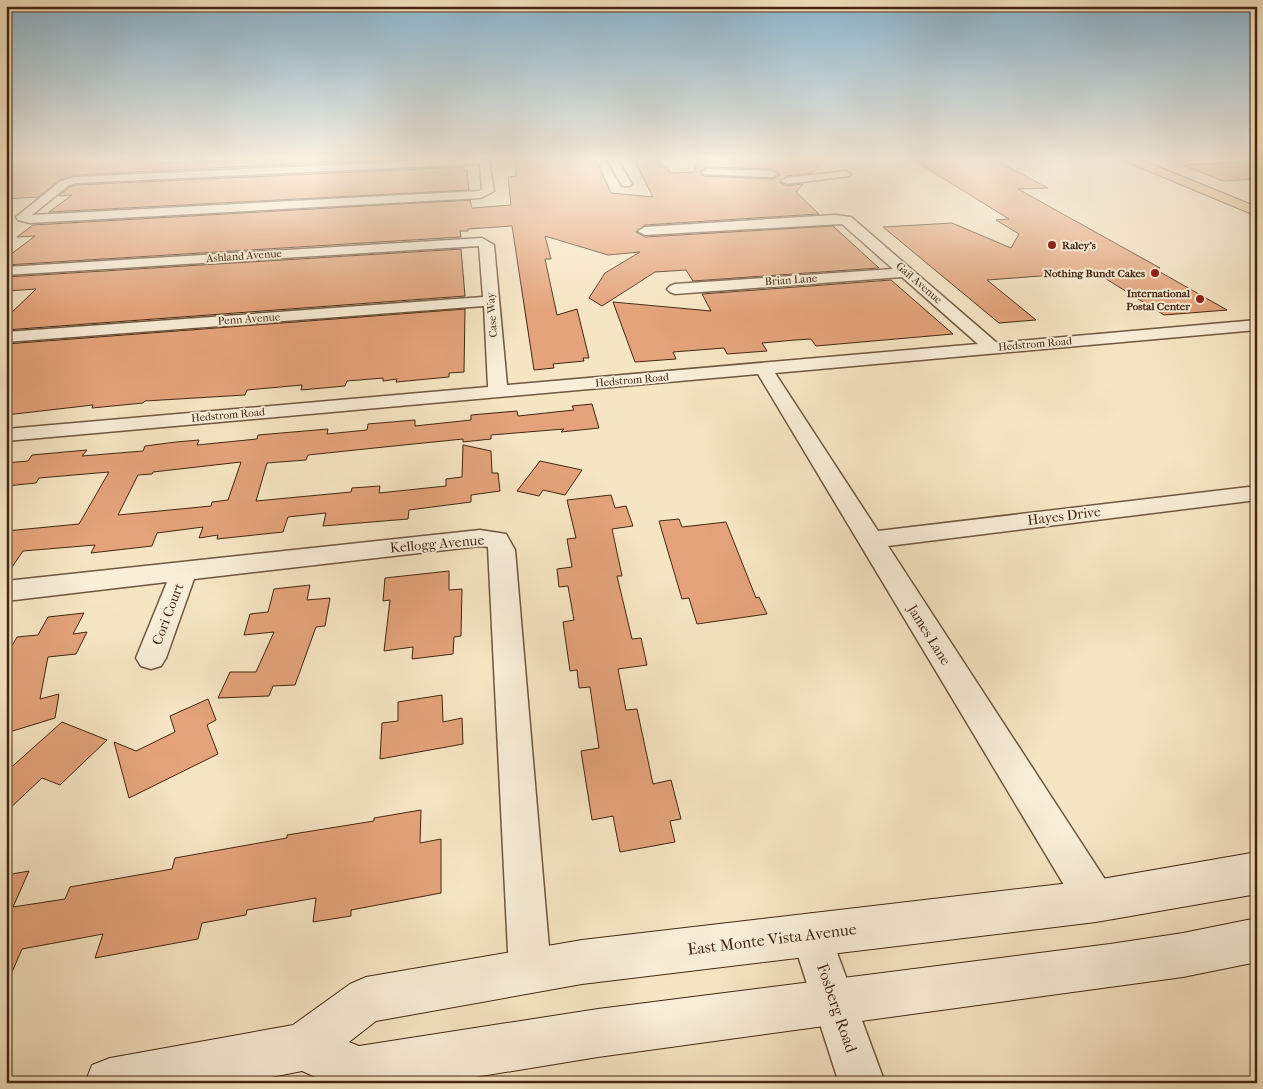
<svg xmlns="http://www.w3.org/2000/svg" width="1263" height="1089" font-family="'IM FELL French Canon',serif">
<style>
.building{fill:#e4a37a;stroke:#432711;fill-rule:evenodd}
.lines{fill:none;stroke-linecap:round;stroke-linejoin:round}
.street-casing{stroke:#70563e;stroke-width:3}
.secondary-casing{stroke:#432711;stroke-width:2}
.primary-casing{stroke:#432711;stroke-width:2}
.street{fill:#f9eed8;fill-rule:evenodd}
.secondary{fill:#f9eed8;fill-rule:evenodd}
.primary{fill:#ebc282;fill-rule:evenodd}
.poi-dot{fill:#8f2418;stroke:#f9eed8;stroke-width:2}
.labels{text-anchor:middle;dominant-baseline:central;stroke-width:4;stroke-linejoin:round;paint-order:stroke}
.far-poi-label{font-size:11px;font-weight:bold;fill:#432711;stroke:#f9eed8;text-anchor:end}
.far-street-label{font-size:11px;fill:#432711;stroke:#f9eed8}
.street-label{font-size:14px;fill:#432711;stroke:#f9eed8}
.near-street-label{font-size:16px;fill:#432711;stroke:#f9eed8}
</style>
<rect width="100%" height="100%" fill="#f6e5c3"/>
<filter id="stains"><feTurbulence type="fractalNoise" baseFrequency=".004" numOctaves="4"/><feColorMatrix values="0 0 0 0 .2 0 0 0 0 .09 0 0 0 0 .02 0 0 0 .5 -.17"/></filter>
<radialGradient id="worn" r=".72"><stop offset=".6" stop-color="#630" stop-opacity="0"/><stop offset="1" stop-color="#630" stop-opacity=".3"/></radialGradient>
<!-- building -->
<path class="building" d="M6,159h152v4l114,-4h117l-314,16 -15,5 -22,17 -32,2z
M596,159l15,34 42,4 -18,-35h2l-1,-3h22l4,7h4l5,7 23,-1 4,-13h108l14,6 -8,8 -25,3 -8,6 8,4 16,-2 -7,8 23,22 -174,11 -9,7 9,5 188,-11 46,42 -186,13 -7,-11 -31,2 -53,34 -13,-8 16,-25 35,-21 -32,3 -63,-19 6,23h-6l12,56 20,-6 12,49h-6l1,3 -31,3 1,4 -20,2 -22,-144 -44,3v2h-8l1,6 -455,28v-7l29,-22 -18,1 16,-12 437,-25 2,8 39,-3 -3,-28 8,-1 -1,-16zM707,167l65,2 8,6 -8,4 -69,-3 -3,-5z
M962,159h26l11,3 49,26 -30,1 142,79h-7l74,42 -63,5 -69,-43 -108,8 49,40 -37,3 -116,-96 69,-4 59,25 8,-14 -23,-14 13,-1 -94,-58z
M1257,161v18l-34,2 -40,-16z
M464,167v3h3l2,20 -420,22 23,-17 -13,1 11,-9 6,-2z
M461,249l4,47 -459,34v-12l30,-29 -30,2v-14z
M891,280l62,54 -137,12 -5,-7 -16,1 -33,3 5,8 -40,3 -3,-6 -51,4 3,7 -41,3 -22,-60 98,9 -9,-17z
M465,309l-1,63 -15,1v4l-53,5 1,-3 -14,2v-3l-36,3 -2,5 -44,4 1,-5 -55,5 -2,5 -100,6 -2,2 -51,5 1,-3 -87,10v-71z
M592,404l7,24 -38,4 3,-3 -73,6v4l-28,3v-3l-79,8 -76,8 -2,5 -39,3 -11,38 95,-9 1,-4 28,-2 -1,7 67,-7v-7l16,-2 1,-32 28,6 1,22h6l2,18 -29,4v7l-62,8 -1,9 -85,7 3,-13 -38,4 -5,15 -66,7 1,-4 -19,3 4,-11 -46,6 -5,13 -61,7 4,-8 -72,6 -17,25v-45l73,-7 30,-52 -70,6 -3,5 -30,3v-23l22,-2 4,-6 55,-5 -5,6 61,-5 2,-5 31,-4 23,-2 -2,5 60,-6 1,-4 70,-6 -1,5 40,-4 1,-6 47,-4v6l56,-6v-5l46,-4 1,5 56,-6 -2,-4zM241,462l-13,38 -16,2 -1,4 -93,9 20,-40 14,-1 1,-2z
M540,461l42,9 -17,25 -22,-5 -4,6 -22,-5z
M611,495l4,13 11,-2 7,20 -21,3 10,47h-5l15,63 9,-1 6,27 -29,4 8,41 11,-1 16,75 18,-4 10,39 -11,2 5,21 -55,10 -7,-36 -21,4 -11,-69 18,-3 -9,-61 -11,1 -2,-18 -7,1 -7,-49 11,-2 -6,-34 -9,1 -2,-18 15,-2 -5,-28 9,-1 -9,-38z
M679,519l3,8 44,-5 30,76 3,-1 8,17 -70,10 -8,-26 -7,1 -23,-78z
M449,571v19l13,-1 -1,47 -7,1 -1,17 -41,5 1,-12 -29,4 6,-51 -7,1 2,-23z
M310,585l-3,15 23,-2 -5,28 -9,1 -21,58 -22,1 -4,10 -51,2 12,-26h26l18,-40 -30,3 6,-21 18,-2 6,-23z
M84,613l-11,21 14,-2 -11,22 -28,3 -8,42 19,-5 -4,24 -49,15v-77l11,-19 21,-2 10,-18z
M442,695l1,27 19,-4 1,26 -83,15 2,-36 16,-2v-19z
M208,699l8,21 -9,5 11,29 -89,44 -15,-56 22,9 39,-19 -5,-16z
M62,722l45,18 -47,45 -18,-7 -36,34v-40z
M421,810l-1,33 21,-4v54l-90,17v6l-38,6 3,-24 -69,12 -1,5 -44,8 -4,16 -103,19 8,-24 -81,15 -16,37v-111l23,-4 -16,36 52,-8 5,-12 102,-18 3,-11 112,-20v-3l87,-14v-3z"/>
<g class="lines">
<defs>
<path id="street" d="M454,159l35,2 5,30 -13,7 -451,25 -12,-3 -2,-3 45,-36 14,-4zM478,164l2,1 2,24 -3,2 -447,24 37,-30 7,-2z
M607,159h10l15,25 -2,2h-8z
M707,169l65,2 6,3 -6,3 -69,-3 -1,-2z
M845,171l6,3 -2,2 -62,8 -6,-3 6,-3z
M835,215l16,2 146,126 260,-23v10l-482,43 103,158 379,-45v14l-369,46 222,341 5,14 -5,14 -14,5 -14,-5 -324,-541 -752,67v-12l482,-42 -4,-81 -478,36v-10l477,-35 -4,-51 -473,29v-8l476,-29 12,7 13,140 471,-41 -76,-67 -227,17 -5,-2 -3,-3 3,-3 5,-2 218,-15 -51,-45 -197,11 -7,-4 7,-4z
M480,530l26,4 9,16 36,421 -6,15 -15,6 -15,-6 -6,-15 -21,-424 -8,-1 -286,33 -28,79 -5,8 -10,3 -10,-3 -5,-8 31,-76 -161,19v-20z
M811,914l14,6 60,163h-46l-48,-149 6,-14z"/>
<path id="secondary" d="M1257,852v42l-161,28 -514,62 -206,37 -27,21 10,4 239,-37 512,-65 73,-11 74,-15v44l-74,15 -585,80 -160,26h-109l-27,-12 -60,12h-157l7,-18 18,-7 183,-33 57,-41 16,-7 216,-37 514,-60z"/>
<path id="primary" d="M1123,159h16l118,48v9l-132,-55z"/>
</defs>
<!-- street casing -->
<use href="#street" class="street-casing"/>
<!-- secondary casing -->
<use href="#secondary" class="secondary-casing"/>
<!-- primary casing -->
<use href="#primary" class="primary-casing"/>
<!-- street -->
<use href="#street" class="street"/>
<!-- secondary -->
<use href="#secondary" class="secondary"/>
<!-- primary -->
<use href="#primary" class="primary"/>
</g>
<!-- sky -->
<linearGradient id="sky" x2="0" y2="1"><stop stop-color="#8ab8d3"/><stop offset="0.51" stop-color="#fbf3e4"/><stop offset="1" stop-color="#fbf3e4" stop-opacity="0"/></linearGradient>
<rect width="1263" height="311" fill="url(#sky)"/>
<!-- markers -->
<g class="poi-dot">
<circle cx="1052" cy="245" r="5"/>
<circle cx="1155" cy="273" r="5"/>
<circle cx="1200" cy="299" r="5"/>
</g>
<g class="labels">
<!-- far-poi labels -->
<g class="far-poi-label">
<text x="1062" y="245" text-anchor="start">Raley's</text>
<text x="1145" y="273">Nothing Bundt Cakes</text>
<text x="1190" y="293">International<tspan x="1190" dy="13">Postal Center</tspan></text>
</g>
<!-- far-street labels -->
<g class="far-street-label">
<text transform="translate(244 256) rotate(-4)">Ashland Avenue</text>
<text transform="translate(791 280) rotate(-4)">Brian Lane</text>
<text transform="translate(919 283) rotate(41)">Gail Avenue</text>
<text transform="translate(492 315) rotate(-94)">Case Way</text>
<text transform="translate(249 319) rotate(-4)">Penn Avenue</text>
<text transform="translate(1035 344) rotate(-5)">Hedstrom Road</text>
<text transform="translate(632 380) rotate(-5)">Hedstrom Road</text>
<text transform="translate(228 415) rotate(-5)">Hedstrom Road</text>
</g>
<!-- street labels -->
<g class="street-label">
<text transform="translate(1064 516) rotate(-7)">Hayes Drive</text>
<text transform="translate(437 544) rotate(-5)">Kellogg Avenue</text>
<text transform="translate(168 614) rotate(-69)">Cori Court</text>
<text transform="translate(929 635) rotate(58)">James Lane</text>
</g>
<!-- near-street labels -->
<g class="near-street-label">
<text transform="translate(772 939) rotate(-7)">East Monte Vista Avenue</text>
<text transform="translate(837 1008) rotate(71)">Fosberg Road</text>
</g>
</g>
<!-- margin -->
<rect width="1263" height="1089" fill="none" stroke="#f6e5c3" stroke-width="25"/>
<rect x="8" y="8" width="1248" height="1074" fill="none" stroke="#432711" stroke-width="2.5"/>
<rect x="12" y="12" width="1238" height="1064" fill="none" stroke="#432711"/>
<rect width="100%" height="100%" filter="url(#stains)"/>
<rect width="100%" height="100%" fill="url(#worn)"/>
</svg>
